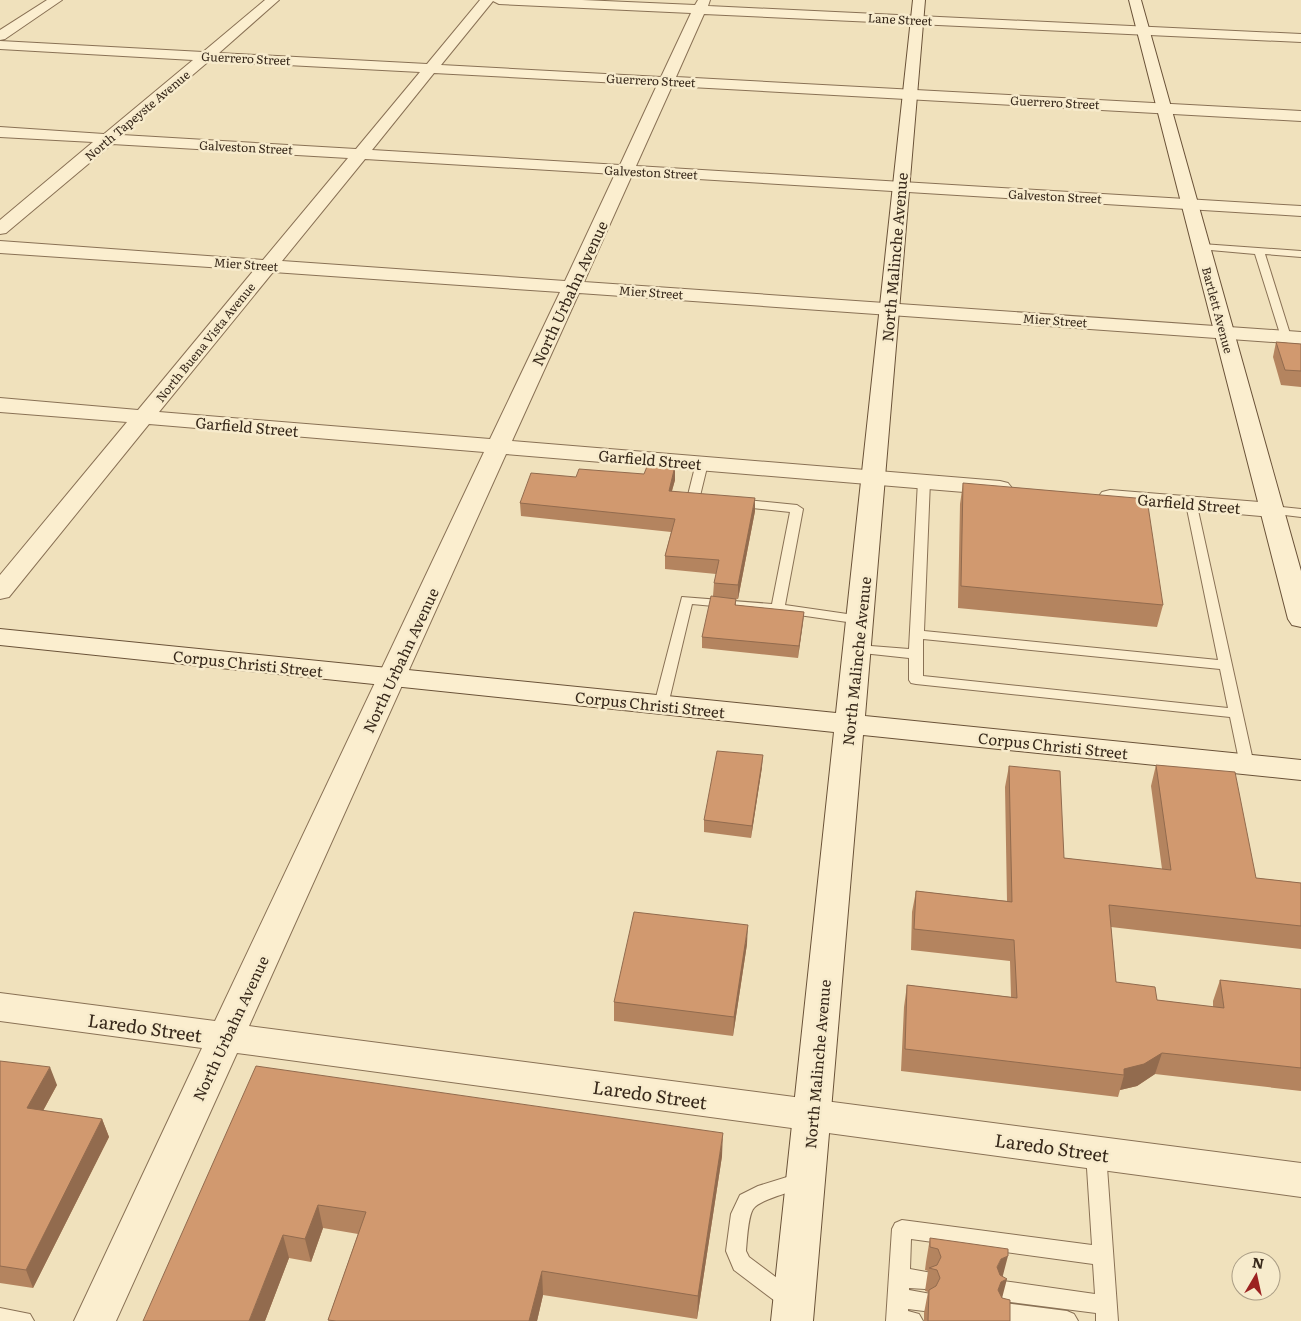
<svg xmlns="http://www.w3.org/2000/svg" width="1301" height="1321" font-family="Literata,serif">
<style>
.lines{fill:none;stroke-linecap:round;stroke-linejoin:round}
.lane-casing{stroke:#897155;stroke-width:2}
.street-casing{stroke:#897155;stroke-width:2}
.secondary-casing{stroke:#6a5238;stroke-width:2}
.lane{fill:#fbeecf;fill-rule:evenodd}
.street{fill:#fbeecf;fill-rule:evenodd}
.secondary{fill:#fbeecf;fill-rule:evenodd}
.wall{fill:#b4845f}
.shaded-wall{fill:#926b4e}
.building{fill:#d1996f;stroke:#926b4e}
.labels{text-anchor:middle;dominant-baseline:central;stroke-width:5;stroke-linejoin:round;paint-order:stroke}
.far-street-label{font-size:12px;fill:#37281a;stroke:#f7ebcc}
.street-label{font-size:15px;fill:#37281a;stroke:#f7ebcc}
.near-street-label{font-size:18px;fill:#37281a;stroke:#f7ebcc}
</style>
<rect width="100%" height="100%" fill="#f0e1bc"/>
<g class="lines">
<defs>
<path id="lane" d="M1202,244l99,7v6l-36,-3 26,83 -1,2h-8l-1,-2 -26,-83 -56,-5 -2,-2z
M702,460l6,3 -8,33 10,1 2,3c-5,6 -20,5 -25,-1l9,-36z
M924,477l6,4 -6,150 294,29 -32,-156 6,-4 4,1 58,264 -2,4h-10l-2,-4 -10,-48 -314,-33 -5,-1 -2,-3v-22l-56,-6 -2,-3 2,-3 5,-1 51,4 9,-168zM923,639l297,30 8,39 -305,-32z
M737,499l60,6 6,4 -18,96 76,11 7,4 -7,4 -83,-12 -86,-8 -24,101 -2,3h-10l-2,-3 28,-108 90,7 18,-92 -57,-6 -2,-3 2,-3z
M1272,506l29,3v8l-33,-4 -2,-3z
M1096,1145l7,2 3,6 12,168h-22v-8l-93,-12 -7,-3 -3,-7 3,-7 7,-3 92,13 -2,-30 -182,-25 -1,30 22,4 3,7 -3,7 -7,2 -16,-1v2l22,4 3,7 -3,7 -7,3 -16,-2v2l11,3 4,7h-37l6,-92 3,-6 7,-3 190,25 -6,-92 3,-6z
M803,1172l7,2 3,6 -3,6c-12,4 -49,13 -56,22 -6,6 -7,33 -8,43l3,6 48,36 3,7 -3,7 -7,3 -7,-3 -49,-37 -8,-19 5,-37 9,-19 18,-9z
M1004,1303l63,8 7,3 4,7h-79l-2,-1 -3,-7 3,-7z
M0,1308l30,6 4,7h-34z"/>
<path id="street" d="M47,0h15l-57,39 -5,1v-10z
M265,0h14l-60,53 208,11 53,-64h102l113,5 3,-5h12l-2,6 593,28v8l-597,-28 -28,63 625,34v10l-629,-35 -36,80 665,40v10l-669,-41 -48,107 717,50v12l-722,-51 -67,148 488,40 8,2 4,5 -4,5 -8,2 -494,-41 -257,572 1052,137v34l-1064,-144 -121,268h-42l128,-273 -202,-27v-28l215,28 269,-569 -335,-28 -140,173 -9,2v-24l127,-153 -127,-10v-14l138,12 116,-140 -254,-17v-12l263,19 85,-102 -236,-14 -106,89 -6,1v-14l93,-78 -93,-5v-10l104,7 89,-74 -193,-11v-8l203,11zM493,1l6,3 192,9 -30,64 -220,-12zM209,61l211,11 -64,77 -234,-14zM434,73l223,12 -37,80 -248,-15zM365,159l250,15 -50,107 -283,-20zM273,272l287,20 -70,147 -331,-27z
M1110,490l162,13 9,2 3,5 -3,5 -9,2 -170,-15 -4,-5 4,-5z"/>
<path id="secondary" d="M913,0h12l-60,716 436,44v20l-438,-45 -50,586h-42l63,-589 -834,-87v-16l836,84z
M1129,0h12l160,571v56l-9,-2 -4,-6z"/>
</defs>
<!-- lane casing -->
<use href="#lane" class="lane-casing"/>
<!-- street casing -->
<use href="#street" class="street-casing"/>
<!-- secondary casing -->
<use href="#secondary" class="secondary-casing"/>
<!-- lane -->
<use href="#lane" class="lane"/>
<!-- street -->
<use href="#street" class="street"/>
<!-- secondary -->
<use href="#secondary" class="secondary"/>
</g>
<!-- wall -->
<path class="wall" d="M1276,342l25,2v43l-20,-2 -8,-28z
M675,466v14l-3,11 83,20 -17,88h-2v6l68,7 -6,46 -96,-10v-11l11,-41 1,-13 2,-9 -51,-5v-13l6,-24 -150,-16 -1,-13 56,-26 68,-3z
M963,483l200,122 -6,22 -199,-19 2,-104z
M1156,765l100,113 45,5v66l-190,-22 5,55 41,18 56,7v-6l7,-21 81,9v102l-146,-17 -18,12 -17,4 -2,7 -217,-26 3,-64 3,-22 104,12 -1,-36 -99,-11 1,-38 4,-21 91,10 -2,-114 4,-21 55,92 98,11 -11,-83z
M762,767l-11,71 -47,-6v-12z
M747,944l-14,92 -119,-15v-19z
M0,1061l57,24 -14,26 59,8 7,18 -76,151 -33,-5z
M256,1066l466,90 -25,163 -154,-24 -6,26h-208l-1,-1 30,-86 -35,-6 -12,34 -22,-4 -24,63z
M930,1238l73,39 -1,21 8,23h-86v-8l4,-21 -3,-1 3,-20 -3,-1 1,-8z"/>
<!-- shaded-wall -->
<path class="shaded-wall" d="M675,466v14l-7,24 1,-13z
M755,498v13l-17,88v-14z
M804,612l-1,11 -5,35 1,-12z
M763,755l-1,12 -11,71 1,-12z
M748,925l-1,19 -14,92 1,-19z
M1162,1053l-7,21 -18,12 -17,4 4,-15v-6z
M50,1067l7,18 -23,42 -7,-19z
M102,1119l7,18 -76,151 -7,-18z
M723,1133l-1,23 -25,163 1,-23z
M318,1205l5,23 -12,34 -6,-23z
M283,1235l6,23 -24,63h-16z
M1008,1256l-6,23 -7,3 2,-15 4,-8z
M542,1271l1,24 -6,26h-8z
M1007,1279l-6,23 -3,-12 3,-8z"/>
<!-- building -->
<path class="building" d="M1276,342l25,2v27l-16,-1z
M648,464l27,2 -6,25 86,7 -17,87 -24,-2 5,-23 -54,-4 10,-37 -155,-16 11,-30 45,4 3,-8 65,5z
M963,483l184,16 16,106 -202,-19z
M711,596l25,3 -1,6 69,7 -5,34 -97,-9z
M717,751l46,4 -11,71 -48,-6z
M1156,765l79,7 21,106 45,5v43l-192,-21 7,77 39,5 2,13 67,8 -4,-28 81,9v79l-139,-15 -18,11 -20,5v6l-219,-26 2,-64 110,13 -3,-58 -100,-11 2,-38 96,11 -3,-136 51,5 4,87 107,12z
M634,912l114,13 -14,92 -120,-15z
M0,1061l50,6 -23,41 75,11 -76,151 -26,-4z
M256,1066l467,67 -25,163 -156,-25 -13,50h-193l-8,-1 38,-108 -48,-7 -13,34 -22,-4 -34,86h-106z
M930,1238l78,11v7l-7,3 -4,8 3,8 7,4 -6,3 -3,8 4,8 8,2v21h-82l1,-31 7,-4 4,-8 -3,-8 -8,-2 8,-3 4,-8 -3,-8 -8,-2z"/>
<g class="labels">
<!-- far-street labels -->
<g class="far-street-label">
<text transform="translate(900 19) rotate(3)">Lane Street</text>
<text transform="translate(246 58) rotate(3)">Guerrero Street</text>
<text transform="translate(651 80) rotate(3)">Guerrero Street</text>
<text transform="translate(1055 102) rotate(3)">Guerrero Street</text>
<text transform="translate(137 115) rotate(-40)">North Tapeyste Avenue</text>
<text transform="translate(246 147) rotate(3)">Galveston Street</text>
<text transform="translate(651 172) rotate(3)">Galveston Street</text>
<text transform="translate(1055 196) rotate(3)">Galveston Street</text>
<text transform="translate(246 264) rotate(4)">Mier Street</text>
<text transform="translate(651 292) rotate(4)">Mier Street</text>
<text transform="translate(1218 310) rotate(75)">Bartlett Avenue</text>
<text transform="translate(1055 320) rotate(4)">Mier Street</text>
<text transform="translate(205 342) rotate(-51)">North Buena Vista Avenue</text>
</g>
<!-- street labels -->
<g class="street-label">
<text transform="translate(894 257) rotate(-85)">North Malinche Avenue</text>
<text transform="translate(569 293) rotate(-65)">North Urbahn Avenue</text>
<text transform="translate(247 426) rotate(5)">Garfield Street</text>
<text transform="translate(650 459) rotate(5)">Garfield Street</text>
<text transform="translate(1189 503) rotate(5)">Garfield Street</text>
<text transform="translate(400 660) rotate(-65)">North Urbahn Avenue</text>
<text transform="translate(856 661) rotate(-84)">North Malinche Avenue</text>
<text transform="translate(248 663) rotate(6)">Corpus Christi Street</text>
<text transform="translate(650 704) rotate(6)">Corpus Christi Street</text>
<text transform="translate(1053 745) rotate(6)">Corpus Christi Street</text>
<text transform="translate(230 1028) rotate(-65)">North Urbahn Avenue</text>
<text transform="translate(817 1064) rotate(-85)">North Malinche Avenue</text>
</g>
<!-- near-street labels -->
<g class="near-street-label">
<text transform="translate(145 1027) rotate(8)">Laredo Street</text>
<text transform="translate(650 1094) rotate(8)">Laredo Street</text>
<text transform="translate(1052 1147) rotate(8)">Laredo Street</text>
</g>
</g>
<!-- north arrow -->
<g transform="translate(1256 1276) rotate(9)"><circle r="24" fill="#f7ebcc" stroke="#aa9d85"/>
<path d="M0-4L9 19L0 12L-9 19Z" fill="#9c2121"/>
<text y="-8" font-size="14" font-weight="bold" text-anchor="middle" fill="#37281a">N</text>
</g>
</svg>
